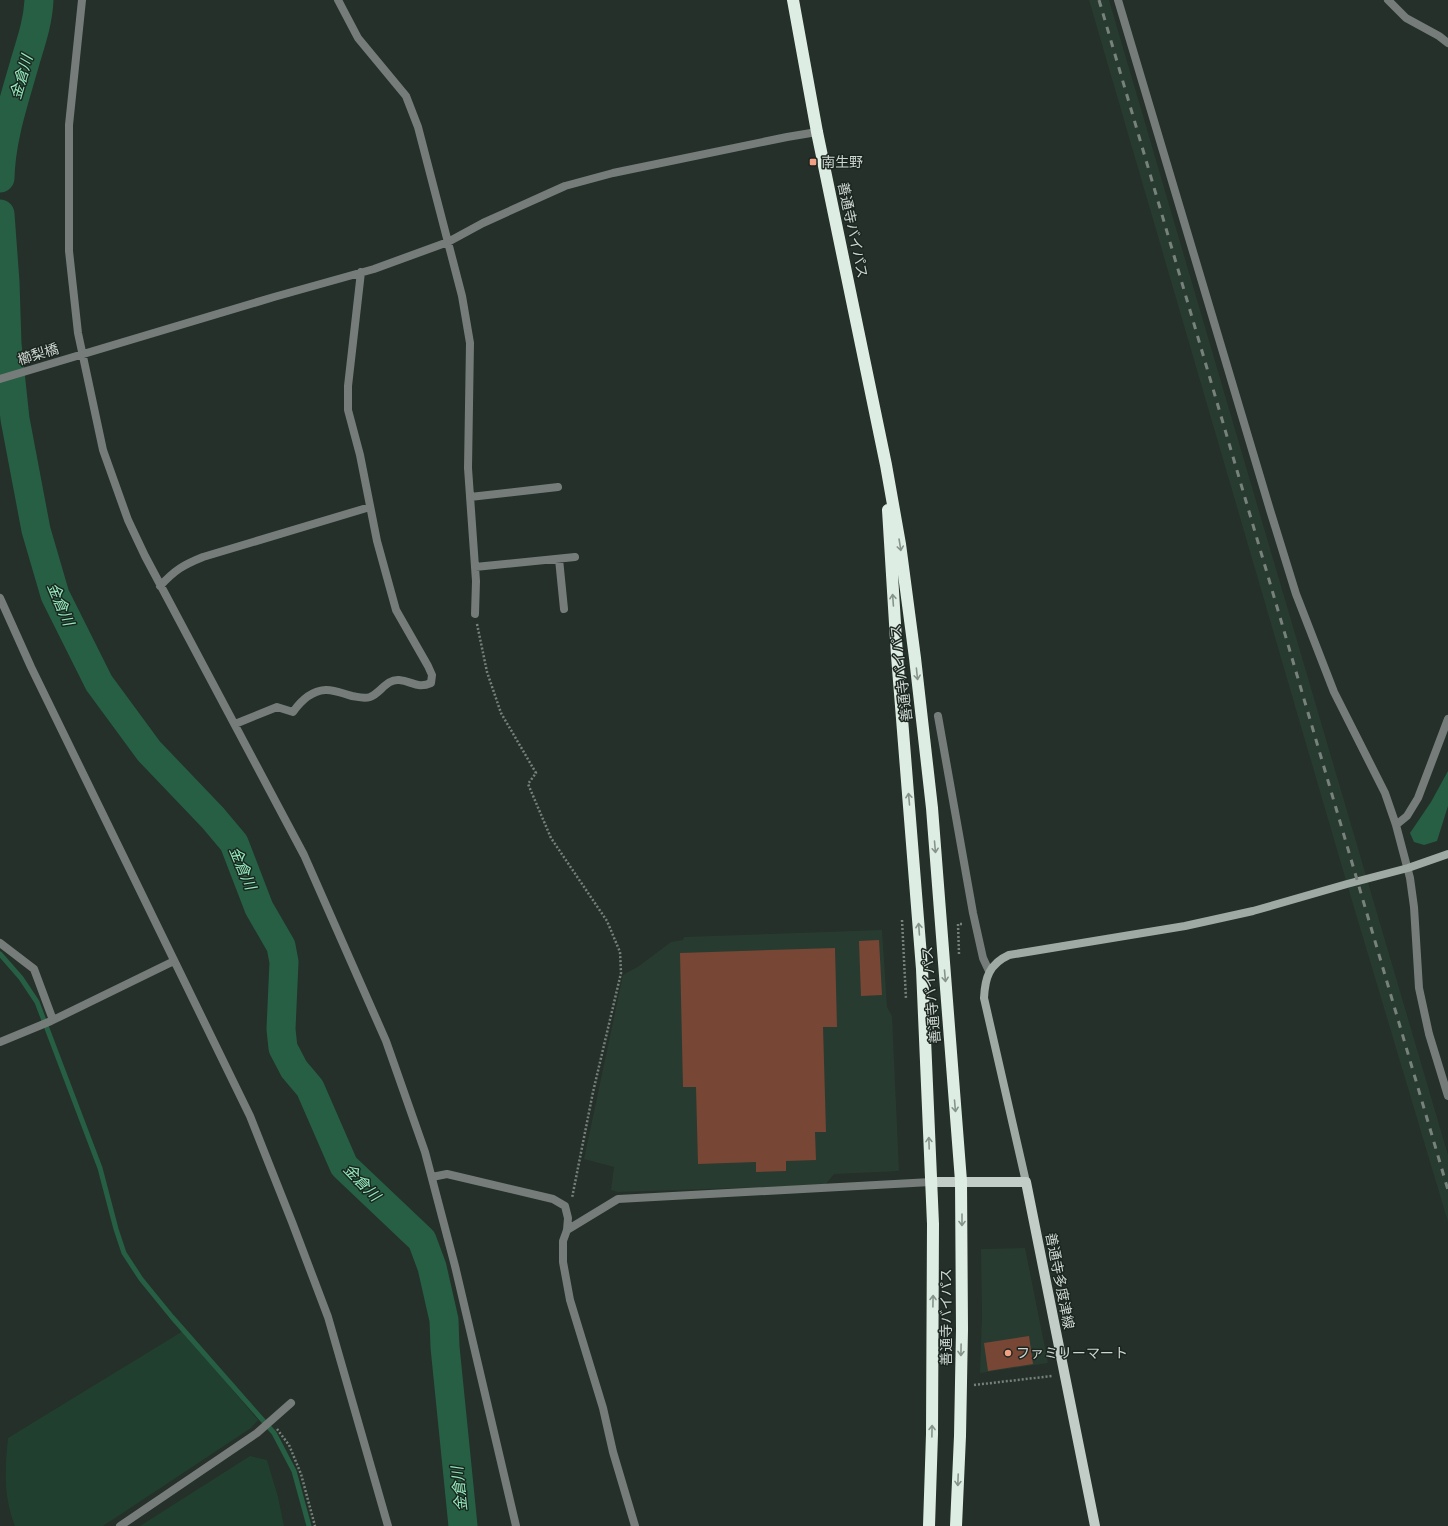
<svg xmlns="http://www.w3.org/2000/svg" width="1448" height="1526" font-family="Lora,'Noto Sans JP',serif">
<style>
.built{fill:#283b31}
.green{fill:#213f2f}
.water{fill:#265f44}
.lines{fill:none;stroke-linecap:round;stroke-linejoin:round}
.stream{stroke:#265f44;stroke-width:5}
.river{stroke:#265f44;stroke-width:29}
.building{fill:#784634}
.path{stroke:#77817b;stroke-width:2.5;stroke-dasharray:2 2;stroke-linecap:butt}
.lane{stroke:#767c79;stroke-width:8}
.street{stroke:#767c79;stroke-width:8}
.secondary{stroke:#a0aaa4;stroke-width:8}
.primary{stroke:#c1cdc6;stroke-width:10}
.highway{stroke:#deede4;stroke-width:12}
.rail{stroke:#78827c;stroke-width:3;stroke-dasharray:7 7;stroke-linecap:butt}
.oneway{stroke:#86938b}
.poi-dot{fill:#f39f83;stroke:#1a261f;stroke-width:1.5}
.labels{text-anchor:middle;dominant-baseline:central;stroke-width:3;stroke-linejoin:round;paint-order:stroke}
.poi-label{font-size:14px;fill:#ced5d1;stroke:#1a261f;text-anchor:start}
.street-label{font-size:14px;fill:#ced5d1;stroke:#1a261f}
.water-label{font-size:15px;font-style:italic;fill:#94eabd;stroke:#1a261f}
</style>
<rect width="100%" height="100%" fill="#243029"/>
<!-- built -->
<path class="built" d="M1089,0h20l258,879 81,276v67l-101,-338z
M882,930l5,77 5,9 7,155 -65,3 -9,11 -207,7 -7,-2 3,-23 -30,-8 39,-184 16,-9 32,-24 12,-2 1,-3z
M1025,1248l23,115 -68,10 2,-57 -1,-67z"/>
<!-- green -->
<path class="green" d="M183,1331l75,89 -7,8 -148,98h-88c-12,-31 -10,-56 -7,-88z
M250,1456l17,4 11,37 6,29h-144z"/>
<!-- water -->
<path class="water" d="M1448,771v35l-11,35 -13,4 -10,-3 -4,-9 21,-31z"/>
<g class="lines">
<!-- stream -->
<path class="stream" d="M0,954l21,24 16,24 63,166 16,61 8,24 17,26 31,38 102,116 20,38 15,55"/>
<!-- river -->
<path class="river" d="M0,178c1,-40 14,-77 25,-116 6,-20 13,-40 14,-62
M0,214l5,68 2,62 8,75 21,111 19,65 44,88 50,68 64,67 21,25 25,65 22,38 3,16 -3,67 2,19 11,21 16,19 34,78 78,74 10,27 12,53 1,27 18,179"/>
</g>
<!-- building -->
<path class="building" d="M879,940l3,55 -21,1 -2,-55z
M835,948l2,79h-14l3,105h-11l1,28 -30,1v10l-30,1v-10l-58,2 -2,-77h-13l-3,-134z
M1029,1336l4,28 -45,7 -4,-28z"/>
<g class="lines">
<!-- path -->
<path class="path" d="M477,624l10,48 14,41 35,60 -8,11 23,54 56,83 13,31 1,21 -28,119 -21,106
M902,920l4,79
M959,954l-1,-30h6
M974,1385l78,-9
M277,1429l12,16 12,29 14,52"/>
<!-- lane -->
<path class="lane" d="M1388,0l18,18 33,18 9,7"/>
<!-- street -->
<path class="street" d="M82,0l-13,125v126l9,82 25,117 25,70 17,36 159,299 82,186 39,111 30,114 61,260
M338,0l20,38 48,58 12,31 44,169 8,47 -2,125 8,113 -1,33
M1118,0l152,510 26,84 38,98 51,101 11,32 14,53 4,29 5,81 10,46 19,62
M0,379l274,-82 100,-28 74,-27 35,-19 82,-37 48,-13 174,-36 30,-5
M470,497l88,-10
M559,559l5,50
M475,567l100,-10
M160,586c15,-16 23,-21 43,-29l167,-50
M0,598l31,69 219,449 42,106 36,95 60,209
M938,716l35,197 10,45 6,13
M235,724l42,-17 16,5c7,-10 18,-21 32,-22 8,-1 19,4 27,6 6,1 12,3 18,1 11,-4 16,-18 29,-17 13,1 18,9 32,3l1,-8 -4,-9 -32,-56 -19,-69 -17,-86 -12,-45v-24l13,-114
M1396,825l11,-9 11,-18 30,-79
M0,943l34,26 19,51
M0,1042l51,-21 123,-60
M432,1177l15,-3 106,25 12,7 3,12 -1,12 -4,11v21l7,38 33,108 10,44 22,74
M567,1230l51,-31 313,-17
M120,1526l137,-93 34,-30"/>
<!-- secondary -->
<path class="secondary" d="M1026,1182l-42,-184c1,-20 5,-34 25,-43l176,-29 68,-15 94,-27 61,-16 40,-14"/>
<!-- primary -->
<path class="primary" d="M931,1182h95l69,344"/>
<!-- highway -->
<path class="highway" d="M793,0l24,132 69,333 14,79 15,114 17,150 29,373 1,148 -2,107 -4,90
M888,510l9,146 25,313 11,255 -1,210 -3,92"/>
<!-- rail -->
<path class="rail" d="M1099,0l349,1190"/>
</g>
<!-- one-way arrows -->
<defs><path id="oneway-shaft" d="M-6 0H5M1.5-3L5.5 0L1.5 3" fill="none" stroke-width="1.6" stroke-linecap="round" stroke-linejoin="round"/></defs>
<g class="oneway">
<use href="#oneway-shaft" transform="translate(900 545) rotate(81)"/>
<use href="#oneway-shaft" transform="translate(893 600) rotate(-94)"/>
<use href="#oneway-shaft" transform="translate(917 674) rotate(84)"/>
<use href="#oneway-shaft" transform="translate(909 799) rotate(-95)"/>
<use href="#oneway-shaft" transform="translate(935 847) rotate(85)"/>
<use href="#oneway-shaft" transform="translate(919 929) rotate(-94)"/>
<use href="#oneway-shaft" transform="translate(945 976) rotate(85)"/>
<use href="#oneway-shaft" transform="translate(955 1106) rotate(85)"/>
<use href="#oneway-shaft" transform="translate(929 1143) rotate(-92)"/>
<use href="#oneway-shaft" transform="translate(962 1220) rotate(90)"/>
<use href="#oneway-shaft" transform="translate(933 1301) rotate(-89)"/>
<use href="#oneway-shaft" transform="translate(961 1350) rotate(91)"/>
<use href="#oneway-shaft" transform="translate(932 1431) rotate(-89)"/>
<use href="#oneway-shaft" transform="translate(958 1480) rotate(92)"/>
</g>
<!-- markers -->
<g class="poi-dot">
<rect x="809" y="158" width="8" height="8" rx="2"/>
<circle cx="1008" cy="1353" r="4"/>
</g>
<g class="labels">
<!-- poi labels -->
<g class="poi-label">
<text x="821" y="162">南生野</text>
<text x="1016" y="1353">ファミリーマート</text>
</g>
<!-- street labels -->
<g class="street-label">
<text transform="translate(853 230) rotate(78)">善通寺バイパス</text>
<text transform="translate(38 354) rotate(-17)">櫛梨橋</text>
<text transform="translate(901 673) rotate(-97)">善通寺バイパス</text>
<text transform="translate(931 995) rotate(-95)">善通寺バイパス</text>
<text transform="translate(1060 1281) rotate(79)">善通寺多度津線</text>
<text transform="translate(946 1317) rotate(-90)">善通寺バイパス</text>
</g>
<!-- water labels -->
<g class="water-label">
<text transform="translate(21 77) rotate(-74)">金倉川</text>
<text transform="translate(61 604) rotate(67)">金倉川</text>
<text transform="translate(243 868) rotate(67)">金倉川</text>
<text transform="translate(362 1182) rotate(46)">金倉川</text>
<text transform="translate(459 1489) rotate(-96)">金倉川</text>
</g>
</g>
</svg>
